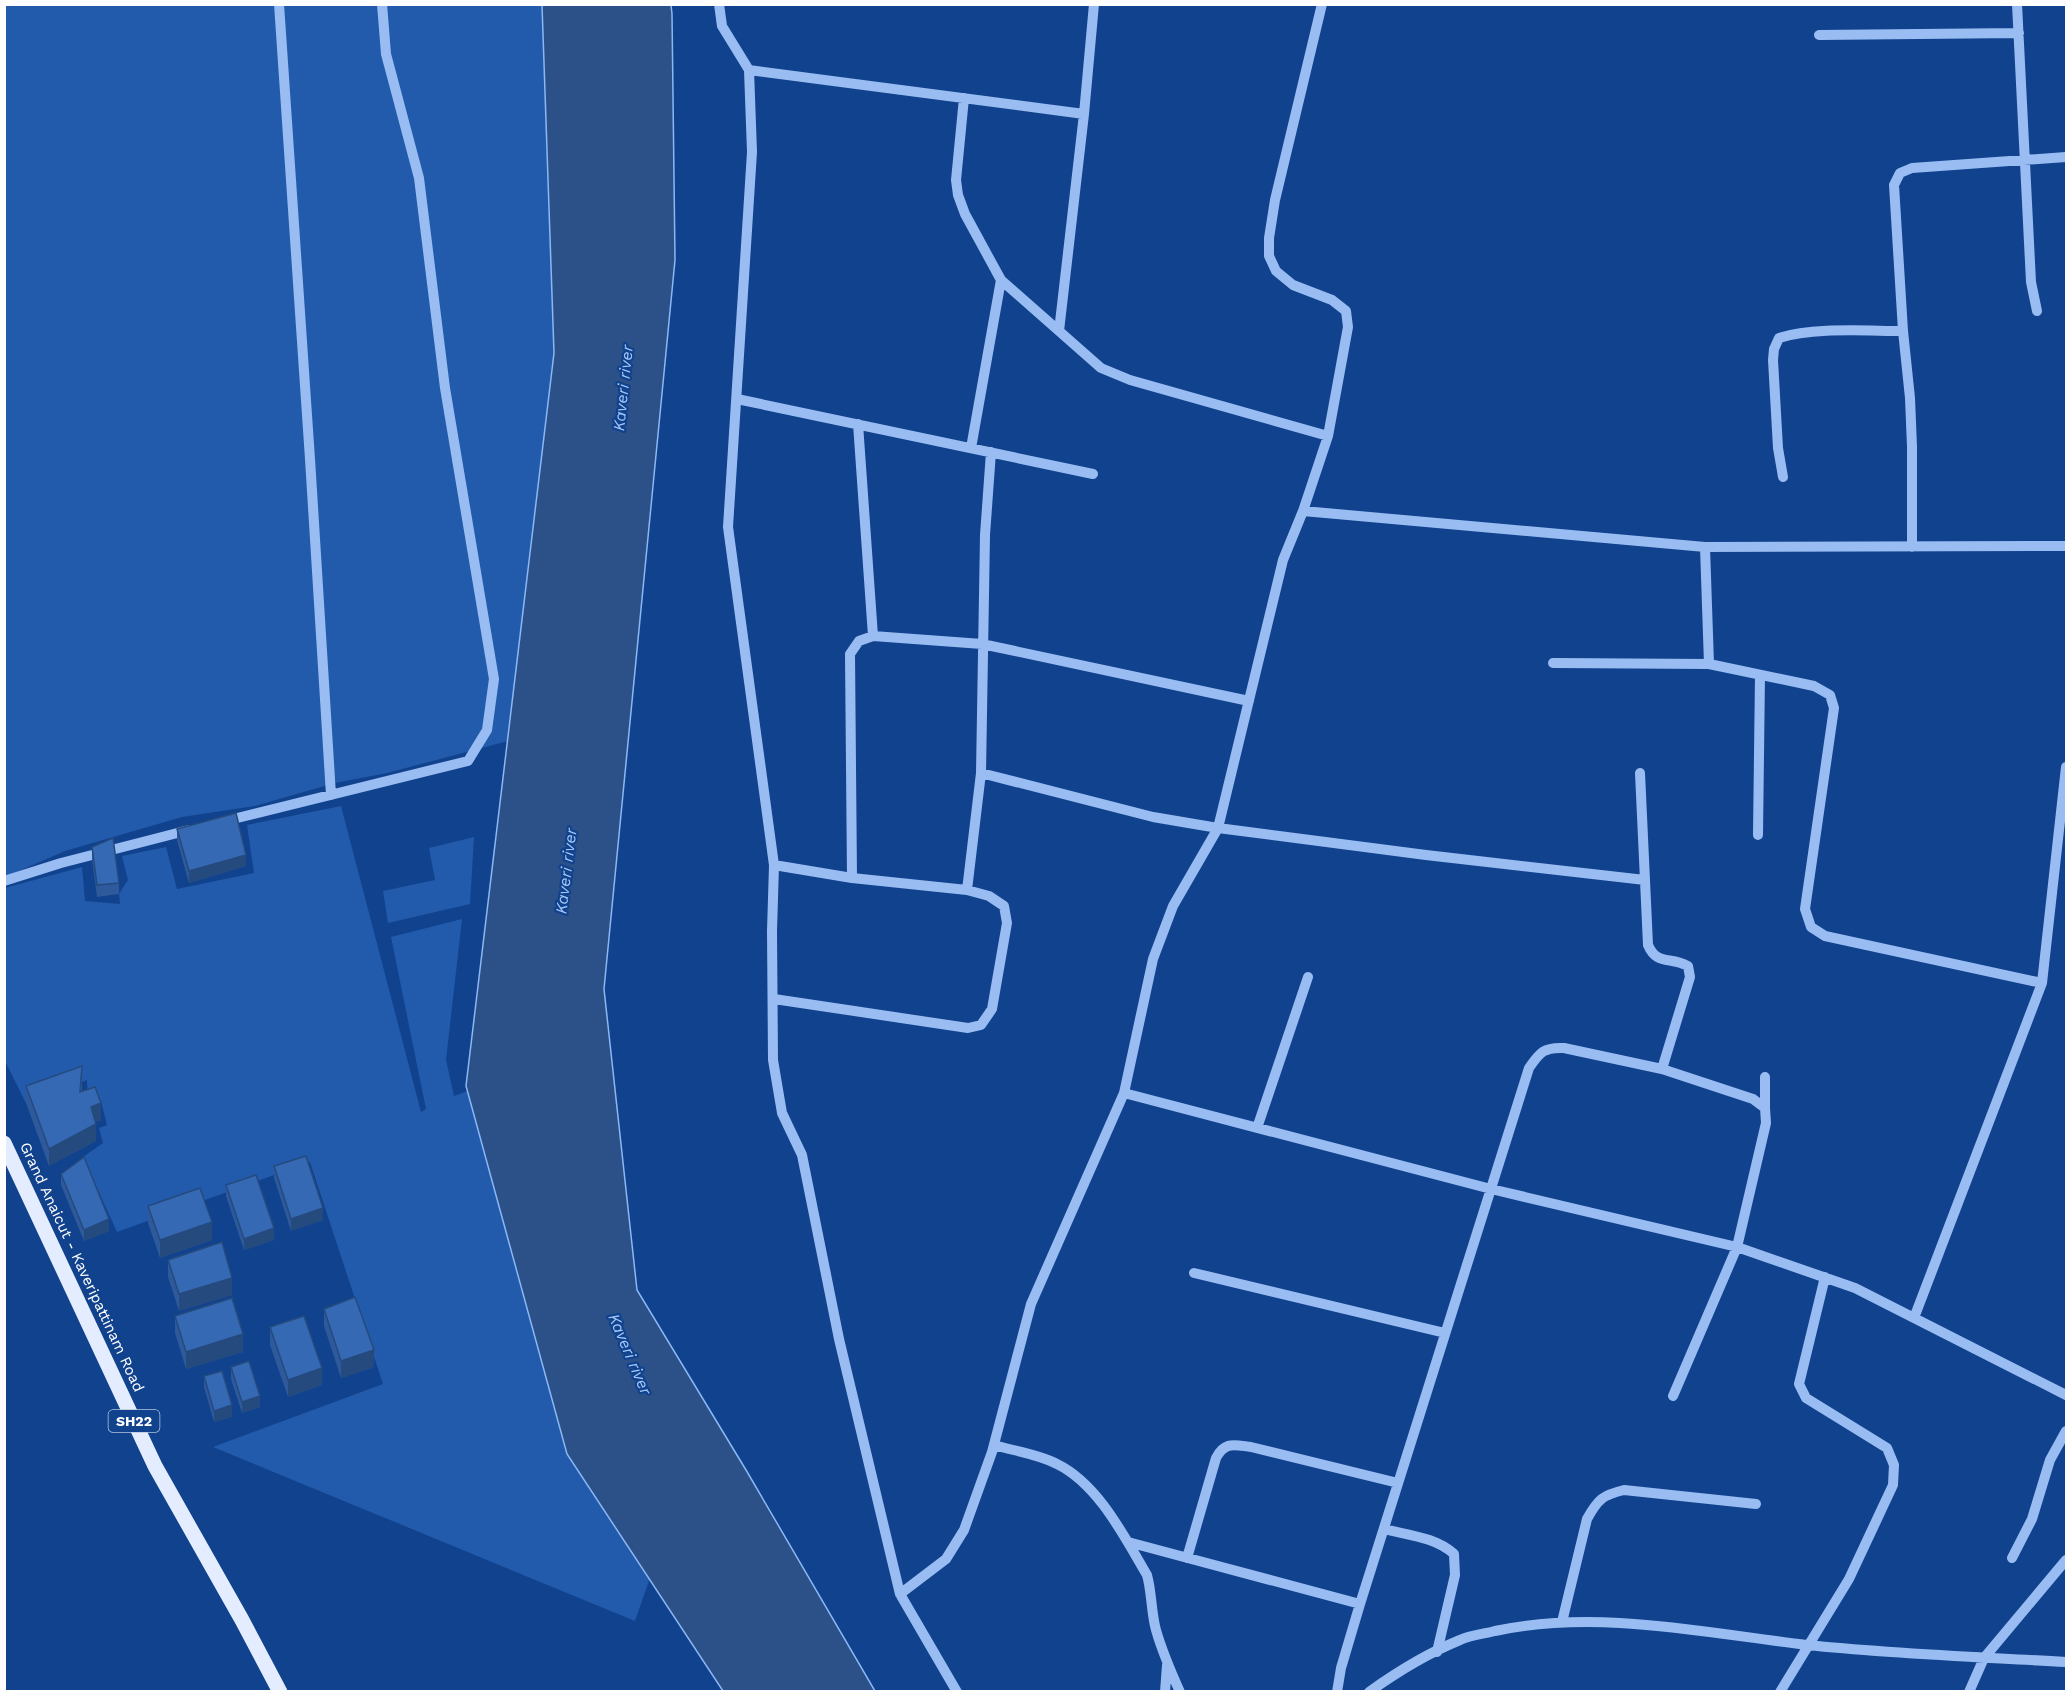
<svg xmlns="http://www.w3.org/2000/svg" width="2071" height="1696" font-family="'Work Sans',sans-serif">
<style>
.green{fill:#235bac}
.water{fill:#2c5189;stroke:#8bb8f5;stroke-width:1.5}
.lines{fill:none;stroke-linecap:round;stroke-linejoin:round}
.minor{stroke:#99bdf2;stroke-width:10}
.major{stroke:#e4edff;stroke-width:15}
.wall{fill:#2e5a9b}
.shaded-wall{fill:#254a7e}
.building{fill:#3569b4;stroke:#254a7e;stroke-width:1.5}
.labels{text-anchor:middle;dominant-baseline:central;stroke-width:4.5;stroke-linejoin:round;paint-order:stroke}
.shield{fill:#11428d;stroke:#b8c6dd;stroke-width:1.5}
.shield-label{font-size:14px;font-weight:bold;fill:#fff}
.street-label{font-size:15px;fill:#fff;stroke:#11428d}
.water-label{font-size:16px;font-style:italic;fill:#a5c8f9;stroke:#11428d}
</style>
<rect width="100%" height="100%" fill="#11428d"/>
<!-- green -->
<path class="green" d="M4,5h538l12,348 -46,388 -121,32 -52,10 -80,23 -73,11 -117,34 -60,26z
M341,806l80,306 5,-3 -35,-172 71,-18 -16,141 8,36 14,-5 99,363 83,124 -15,43 -422,-174 170,-63 -73,-222 -193,70 -34,-75 20,-14 -4,-15 8,-3 -6,-24 -13,6 -1,-27 -61,23 -21,-42v-173l77,-21 3,34 35,3 -1,-10 9,-14 -6,-24 44,-9 11,42 77,-16 -7,-48z
M474,837l-4,67 -82,19 -5,-32 52,-11 -6,-32z"/>
<!-- water -->
<path class="water" d="M542,5h129l1,9 3,246 -71,729 33,301 109,180 129,221h-152l-156,-237 -101,-368 88,-733z"/>
<g class="lines">
<!-- minor -->
<path class="minor" d="M279,4l31,455 21,336
M719,4l3,22 27,44 3,82 -24,375 46,338 -2,66 1,129 9,53 20,42 37,184 61,255 46,-35 18,-29 28,-78 39,-148 93,-211
M1322,4l-47,196 -6,38v18l7,15 17,14 39,15 14,11 2,16 -20,109 -25,75 -20,49 -65,268 -45,78 -20,53 -29,134 367,96 246,58 118,41 211,107
M2017,4l14,278 6,29
M1819,35l200,-2
M749,70l335,44
M964,98l-8,82 2,15 7,19 36,66 100,88 29,12 198,56
M1059,331l25,-217 10,-110
M737,399l356,75
M858,424l15,212
M971,448l30,-168
M1783,477l-5,-29 -5,-88 1,-11 5,-11c34,-11 87,-7 124,-7
M1303,511l402,36 361,-1
M1705,547l4,117
M1912,547v-100l-2,-49 -7,-67 -9,-146 6,-12 12,-5 154,-11
M1553,663l156,1 105,22 16,9 4,13 -29,201 6,18 14,9 217,47
M981,773l172,44 65,11 208,27 219,25
M1640,773l8,172c9,21 22,11 40,21l2,11 -28,92
M225,821l243,-60 19,-31 7,-51 -49,-291 -26,-210 -33,-124 -4,-50
M1758,835l2,-160
M852,878l-2,-224 9,-13 14,-5 109,8 267,57
M4,881l57,-18 128,-33
M967,890l14,-117 4,-238 6,-83
M774,999l194,29 13,-3 11,-16 15,-86 -3,-17 -15,-10 -22,-6 -115,-12 -78,-13
M1765,1077v31
M1257,1128l51,-151
M1194,1273l251,60
M1914,1318l128,-335 24,-216
M994,1445c20,6 44,9 63,19 41,20 67,72 90,111 5,18 4,37 9,55 6,21 15,42 24,62
M1384,1529c23,6 52,8 70,25l1,21 -18,77
M1128,1542l232,62
M1187,1558l29,-100c9,-17 18,-13 35,-11l147,36
M2012,1558l20,-39 18,-59 16,-29
M900,1594l57,98
M1562,1622l25,-103c11,-20 16,-24 37,-29l132,14
M1165,1692l2,-27
M1337,1692l4,-24 19,-64 169,-536c11,-16 15,-21 35,-20l98,21 91,30 12,9 1,15 -29,124 -64,149
M1369,1692c28,-20 59,-39 91,-52 10,-5 24,-6 35,-9 102,-22 210,2 312,14 86,9 173,12 259,17
M1780,1692l69,-113 44,-94 1,-20 -7,-17 -81,-50 -7,-14 26,-107
M1969,1692l15,-34 82,-98"/>
<!-- major -->
<path class="major" d="M4,1143l151,323 87,154 38,72"/>
</g>
<!-- wall -->
<path class="wall" d="M177,829l69,37 -57,17 -12,-43z
M92,847l27,36v11l-22,3 -5,-38z
M82,1083v9l19,28 -5,2v19l-47,25 -23,-63v-17z
M274,1166l49,54 -32,11 -17,-53z
M61,1174l48,57 -25,10 -23,-56z
M226,1185l48,55 -30,10 -18,-54z
M148,1206l64,34 -52,18 -12,-35z
M168,1260l64,35 -53,16 -11,-34z
M324,1309l50,58 -33,11 -17,-52z
M175,1316l68,36 -57,17 -11,-36z
M270,1327l52,58 -34,12 -18,-52z
M231,1367l29,40 -18,6 -11,-34z
M204,1376l28,41 -18,5 -10,-35z"/>
<!-- shaded-wall -->
<path class="shaded-wall" d="M246,855v11l-57,17v-12z
M101,1103v17l-10,4v-17z
M96,1124v17l-47,25v-17z
M323,1208v12l-32,11v-12z
M109,1219v12l-25,10v-11z
M212,1222v18l-52,18v-18z
M274,1228v12l-30,10v-11z
M232,1278v17l-53,16v-17z
M243,1334v18l-57,17v-17z
M374,1350v17l-33,11v-17z
M322,1368v17l-34,12v-17z
M260,1396v11l-18,6v-11z
M232,1405v12l-18,5v-11z"/>
<!-- building -->
<path class="building" d="M236,813l10,42 -57,16 -12,-42z
M113,838l6,45 -22,2 -5,-38z
M82,1066l-2,26 15,-5 6,16 -10,4 5,17 -47,25 -23,-63z
M306,1156l17,52 -32,11 -17,-53z
M84,1157l25,62 -25,11 -23,-56z
M256,1175l18,53 -30,11 -18,-54z
M200,1188l12,34 -52,18 -12,-34z
M222,1242l10,36 -53,16 -11,-34z
M355,1297l19,53 -33,11 -17,-52z
M232,1298l11,36 -57,18 -11,-36z
M304,1316l18,52 -34,12 -18,-53z
M249,1361l11,35 -18,6 -11,-35z
M222,1371l10,34 -18,6 -10,-35z"/>
<g class="labels">
<!-- shield labels -->
<rect class="shield" x="108.5" y="1410" width="51" height="22" rx="4.5"/>
<g class="shield-label">
<text x="134" y="1421">SH22</text>
</g>
<!-- street labels -->
<g class="street-label">
<text transform="translate(82 1267) rotate(65)">Grand Anaicut - Kaveripattinam Road</text>
</g>
<!-- water labels -->
<g class="water-label">
<text transform="translate(623 388) rotate(-84)">Kaveri river</text>
<text transform="translate(566 871) rotate(-83)">Kaveri river</text>
<text transform="translate(630 1354) rotate(67)">Kaveri river</text>
</g>
</g>
<!-- border -->
<rect width="2071" height="1696" fill="none" stroke="#ffffff" stroke-width="12"/>
</svg>
